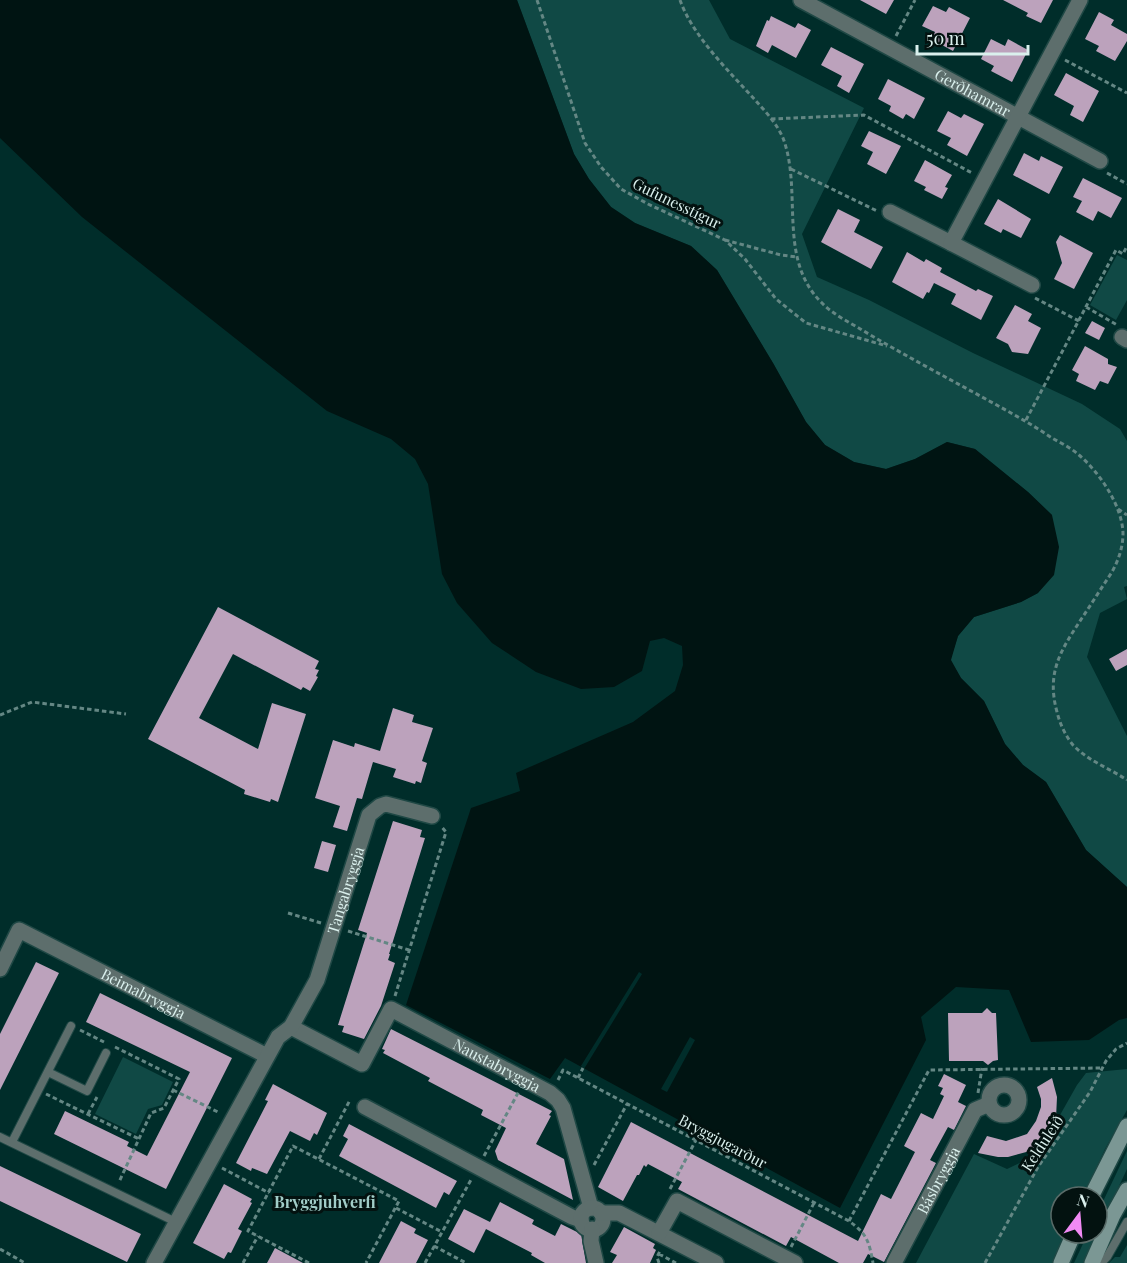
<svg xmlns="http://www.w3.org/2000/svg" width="1127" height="1263" font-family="'Playfair Display',serif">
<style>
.green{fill:#104945}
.water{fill:#001412}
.pier{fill:#002d2a}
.building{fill:#bca2bc}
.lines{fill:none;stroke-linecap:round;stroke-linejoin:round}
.service-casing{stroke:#1f4845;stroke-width:10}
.minor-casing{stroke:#1f4845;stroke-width:18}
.secondary-casing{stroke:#1f4845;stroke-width:18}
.path{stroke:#648784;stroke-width:3;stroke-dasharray:4.5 3;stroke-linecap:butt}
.service{stroke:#5d6e6c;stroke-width:8}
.minor{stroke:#5d6e6c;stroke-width:15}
.secondary{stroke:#7b9794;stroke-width:15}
.labels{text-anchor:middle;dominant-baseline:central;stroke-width:6;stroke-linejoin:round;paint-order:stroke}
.street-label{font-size:15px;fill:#daf0ed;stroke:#031210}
.neighbourhood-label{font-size:16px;font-weight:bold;fill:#a1cdc8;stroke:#031210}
</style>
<rect width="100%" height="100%" fill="#002d2a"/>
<!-- green -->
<path class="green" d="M517,0h192l21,39 134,69 -62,126 15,43 52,23 104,53 109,51 38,25 7,12v145l-3,1 3,12 -27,14 -13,44 40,79v151l-41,-37 -40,-68 -23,-17 -18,-21 -21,-43 -23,-23 -11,-18 8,-24 16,-19 47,-15 17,-9 14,-78 -24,-23 -53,-43 -28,-7 -32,17 -29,10 -32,-7 -29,-17 -19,-23 -33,-59 -56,-93 -26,-24 -56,-23 -24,-16 -22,-28 -15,-25z
M1117,255l10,5v40l-11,20 -26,-15z
M123,1057l50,25 -11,23 -14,4 -12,25 -41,-20z
M1127,1069v41l-22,39 -22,48h-22v36h6l-14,30h-137l58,-109 33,15 31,-15 39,-69 9,-12z
M1127,1151v18l-44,94h-9l14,-30h9v-19z
M1127,1245v18h-18l6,-6h5z"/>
<!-- water -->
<path class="water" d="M0,0h517l57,154 15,25 22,28 24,16 56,23 26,24 56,93 33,59 19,23 29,17 32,7 29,-10 32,-17 28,7 53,43 24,23 7,32 -5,28 -16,18 -17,9 -47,15 -16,19 -7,24 10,18 23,23 21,43 18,21 23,17 40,68 41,37v131l-8,2 -30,20 -58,2 -22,-52 -53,-3 -35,30 5,23 -86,168 -275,-150 -15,21 -144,-74 65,-197 49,-17 -4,-18 117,-51 42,-31 8,-26 -1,-19 -18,-8 -14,3 -8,30 -28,16 -33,2 -45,-17 -44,-29 -35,-40 -15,-29 -14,-90 -13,-25 -24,-20 -64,-28 -245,-194 -82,-79z"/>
<!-- pier -->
<path class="pier" d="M639,972l3,2 -58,95 -3,-3z
M690,1037l5,3 -28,52 -6,-3z"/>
<!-- building -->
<path class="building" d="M860,0h34l-8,14z
M1003,0h50l-12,23 -15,-7 2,-3z
M933,6l13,6 3,-5 21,11 -17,33 -22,-12 4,-7 -13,-6z
M1099,12l15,8 -3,5 16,9v7l-12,20 -19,-10 3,-5 -14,-7z
M771,16l24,12 3,-5 13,7 -15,28 -24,-13 -4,8 -12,-7 11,-26 2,1z
M991,39l14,7 3,-7 20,11 -16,32 -21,-11 3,-5 -13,-7z
M831,47l33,17 -15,29 -12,-7 5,-10 -21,-11z
M1066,73l33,18 -16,31 -13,-7 4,-9 -20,-11z
M888,79l37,19 -11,21 -8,-5 -3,5 -14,-8 2,-5 -13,-7z
M948,111l13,7 3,-4 20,10 -17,32 -20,-11 4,-7 -14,-7z
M869,131l32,15 -15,28 -19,-10 6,-12 -12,-6z
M1024,153l15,8 2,-5 22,11 -14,27 -36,-19z
M925,160l27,15 -7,12 3,1 -6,11 -18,-9 2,-3 -12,-6z
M1083,178l39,20 -11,20 -13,-7 -5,10 -17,-9 6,-11 -9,-4z
M998,199l33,20 -10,19 -18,-9 -2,4 -17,-9z
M838,209l22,11 -6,12 29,15 -12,22 -50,-27z
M1060,235l33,18 -19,36 -20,-10 8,-16 -6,-21z
M907,252l17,10 2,-3 16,9 -2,4 36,19 2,-2 15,7 -12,24 -30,-16 5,-10 -22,-11 -5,10 -2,-1 -4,7 -31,-17z
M1015,305l17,9 -4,7 13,7 -13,26 -16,-2 -4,-8 -12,-6z
M1092,321l13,7 -6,12 -14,-7z
M1085,346l23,13v5l9,3 -9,17 -8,-3 -5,9 -19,-9 3,-7 -7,-4z
M218,607l101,54 -4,8 4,1 -3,6 2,1 -8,14 -7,-4 -2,3 -68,-36 -34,64 59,31 14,-46 34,11 -28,88 -7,-3 -1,3 -26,-8 1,-4 -97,-51z
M1127,649v16l-11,6 -7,-12z
M393,708l21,7 -2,7 21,6 -11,33 5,2 -6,20 -5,-2 -1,3 -22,-7 3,-8 -23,-7 -11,37 -5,-1 -10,33 -14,-4 7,-21 -25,-8 18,-58 21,7 1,-4 25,8z
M393,821l29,9 -2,7 5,1 -36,116h1l-2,6 7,3 -14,43 -17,33 -22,-7 2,-6 -6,-1 29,-92 -9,-3z
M322,841l14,4 -8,27 -14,-4z
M36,962l23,11 -59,117v-56z
M100,993l132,65 -66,131 -112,-55 11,-23 64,31 -2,4 20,10 43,-84 -104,-50z
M987,1008l5,5h4l2,47 -5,1 -5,4 -5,-4h-34l-1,-48h34z
M391,1029l161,82 -3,4 2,1 -15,28 28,15 9,41 -75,-40 -3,-9 11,-23 -25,-13 2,-5 -55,-29 2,-3 -47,-25 2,-3 -3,-1z
M944,1074l22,11 -8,17 8,4 -12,24 -6,-3 -18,33 6,3 -52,99 -16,-8 -5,9h-24l-48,-26 -5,9 -108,-57 4,-7 -34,-18 -2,3 -2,-2 -5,10h-2l-14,26 -25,-14 33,-65 227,119 23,-47 10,5 24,-47 -11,-6 17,-33 12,6 11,-23 -4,-2 3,-6 -5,-2z
M1052,1078l5,19 -1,21 -4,10 -14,16 -8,7 -22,6h-10l-20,-4 9,-17 19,5 21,-7 9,-13 5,-14v-8l-4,-12z
M273,1084l54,29 -10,22 -3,-2 -4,8 -20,-10 -23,43 -15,-6 -1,3 -15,-8 32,-62 -3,-1z
M349,1124l108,57 -8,14 -5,-3 -8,16 -97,-52 9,-17 -5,-3z
M0,1166l141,68 -14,28 -127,-61z
M224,1184l28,15 -2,3 2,1 -14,26 4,2 -11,22 -3,-1 -4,7 -31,-16z
M500,1202l34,18 -2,4 23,12 6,-12 20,10 5,29h-41l-14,-8 1,-2 -46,-24 -12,24 -26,-14 16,-30 26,13 -3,6z
M401,1221l15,8 -2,4 14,7 -12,23h-37z
M624,1227l31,17 -2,4 3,2 -6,13h-38l5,-8 -7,-3z
M275,1248l28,15h-36z"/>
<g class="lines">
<defs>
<path id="service" d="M48,1072l39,19 19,-38
M0,1137l176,85
M12,1142l59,-116
M1101,1263l6,-6 20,-35"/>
<g id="minor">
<path id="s1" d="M801,0l299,161"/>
<path d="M890,212l61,31"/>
<path d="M1032,285l-81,-42 129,-243"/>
<path d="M1122,337l5,3"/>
<path id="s2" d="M0,969l19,-39 248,126"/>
<path id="s3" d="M291,1027l71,37 29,-55 159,84 8,7 5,8 28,100"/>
<circle cx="1004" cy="1100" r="15"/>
<path d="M365,1107l207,110 9,3"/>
<circle cx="592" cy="1219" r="11"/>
<path d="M601,1213h18l97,50"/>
<path d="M592,1229l-1,12 5,22"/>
<path d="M659,1233l18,-32 118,62"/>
<path id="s4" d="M154,1263l124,-226 13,-10 26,-47 52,-165 11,-9 6,-2 46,12"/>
<path id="s5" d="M894,1263l81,-153 14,-6"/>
</g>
<path id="secondary" d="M1091,1197l36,-71
M1061,1263l13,-30
M1092,1263l21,-48 14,-25"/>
</defs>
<!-- service casing -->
<use href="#service" class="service-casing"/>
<!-- minor casing -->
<use href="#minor" class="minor-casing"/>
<!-- secondary casing -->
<use href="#secondary" class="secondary-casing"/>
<!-- path -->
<path class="path" d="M537,0l48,143 16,24 20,22 27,15 77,36 20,19 31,40 30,24 81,23
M680,0c13,37 50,72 76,101 10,11 21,23 27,37 20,53 -6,120 38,164 11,12 28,20 41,28 37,22 74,42 111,62 27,15 54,29 79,46 9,5 19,10 27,17 20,17 43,50 44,78 0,14 -4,26 -11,39 -10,15 -20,31 -30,46 -21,32 -36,54 -25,94 3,12 8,23 16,33 15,16 36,23 54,35
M896,36l19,-36
M1065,60l62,33
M771,119l93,-4 108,58
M791,169l86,42
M1107,173l20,11
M725,240l56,15 16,2
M1035,298l44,23
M1086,307l31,18
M1026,420l90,-170 7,4 4,-8
M1118,509l9,6
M0,715l32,-13 94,12
M288,913l33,10
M348,931l61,19
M395,996l51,-164 -5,-6
M80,1030l24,12
M115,1047l64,32 -15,29 -13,5 -32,69
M578,1078l5,-10
M558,1080l5,-10 286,151c18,13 20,20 24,42
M173,1090l47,23
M978,1093l4,-25
M46,1094l93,45
M88,1114l9,-17
M484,1156l35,-65
M319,1159l31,-59
M594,1165l33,-61
M222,1168l47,25
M670,1189l26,-49
M396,1208l46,24
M849,1221l80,-151 174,-2
M434,1246l32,17
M791,1247l23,-44
M0,1249l25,14
M659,1254l17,9
M243,1263l15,-27
M309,1263l-61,-32 45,-85 106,55 -33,62
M425,1263l47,-85
M659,1263l-2,-6 3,-6
M985,1263l53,-96 52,-75 16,-31 10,-12 11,-6"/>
<!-- service -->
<use href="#service" class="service"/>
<!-- minor -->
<use href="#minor" class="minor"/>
<!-- secondary -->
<use href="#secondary" class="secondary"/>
</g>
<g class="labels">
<!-- street labels -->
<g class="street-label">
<text stroke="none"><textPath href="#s1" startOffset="195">Gerðhamrar</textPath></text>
<text transform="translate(677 203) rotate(26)">Gufunesstígur</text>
<text stroke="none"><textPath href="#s4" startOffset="422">Tangabryggja</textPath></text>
<text stroke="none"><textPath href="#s2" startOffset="183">Beimabryggja</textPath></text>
<text stroke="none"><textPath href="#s3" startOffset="262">Naustabryggja</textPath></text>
<text transform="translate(723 1141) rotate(28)">Bryggjugarður</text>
<text transform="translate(1042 1143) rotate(-57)">Kelduleið</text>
<text stroke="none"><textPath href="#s5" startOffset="94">Básbryggja</textPath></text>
</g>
<!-- neighbourhood labels -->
<g class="neighbourhood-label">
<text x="325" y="1201">Bryggjuhverfi</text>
</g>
</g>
<!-- north arrow -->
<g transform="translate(1079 1215) rotate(16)"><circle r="28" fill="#031210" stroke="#596b68" stroke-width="1.5"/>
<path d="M0-4.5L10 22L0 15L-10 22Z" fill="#f18af4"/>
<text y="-9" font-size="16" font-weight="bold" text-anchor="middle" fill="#daf0ed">N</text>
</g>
<!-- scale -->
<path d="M917 45v9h111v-9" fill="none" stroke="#daf0ed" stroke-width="3"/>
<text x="926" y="45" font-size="18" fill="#daf0ed" stroke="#031210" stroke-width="4.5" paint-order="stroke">50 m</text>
</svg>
